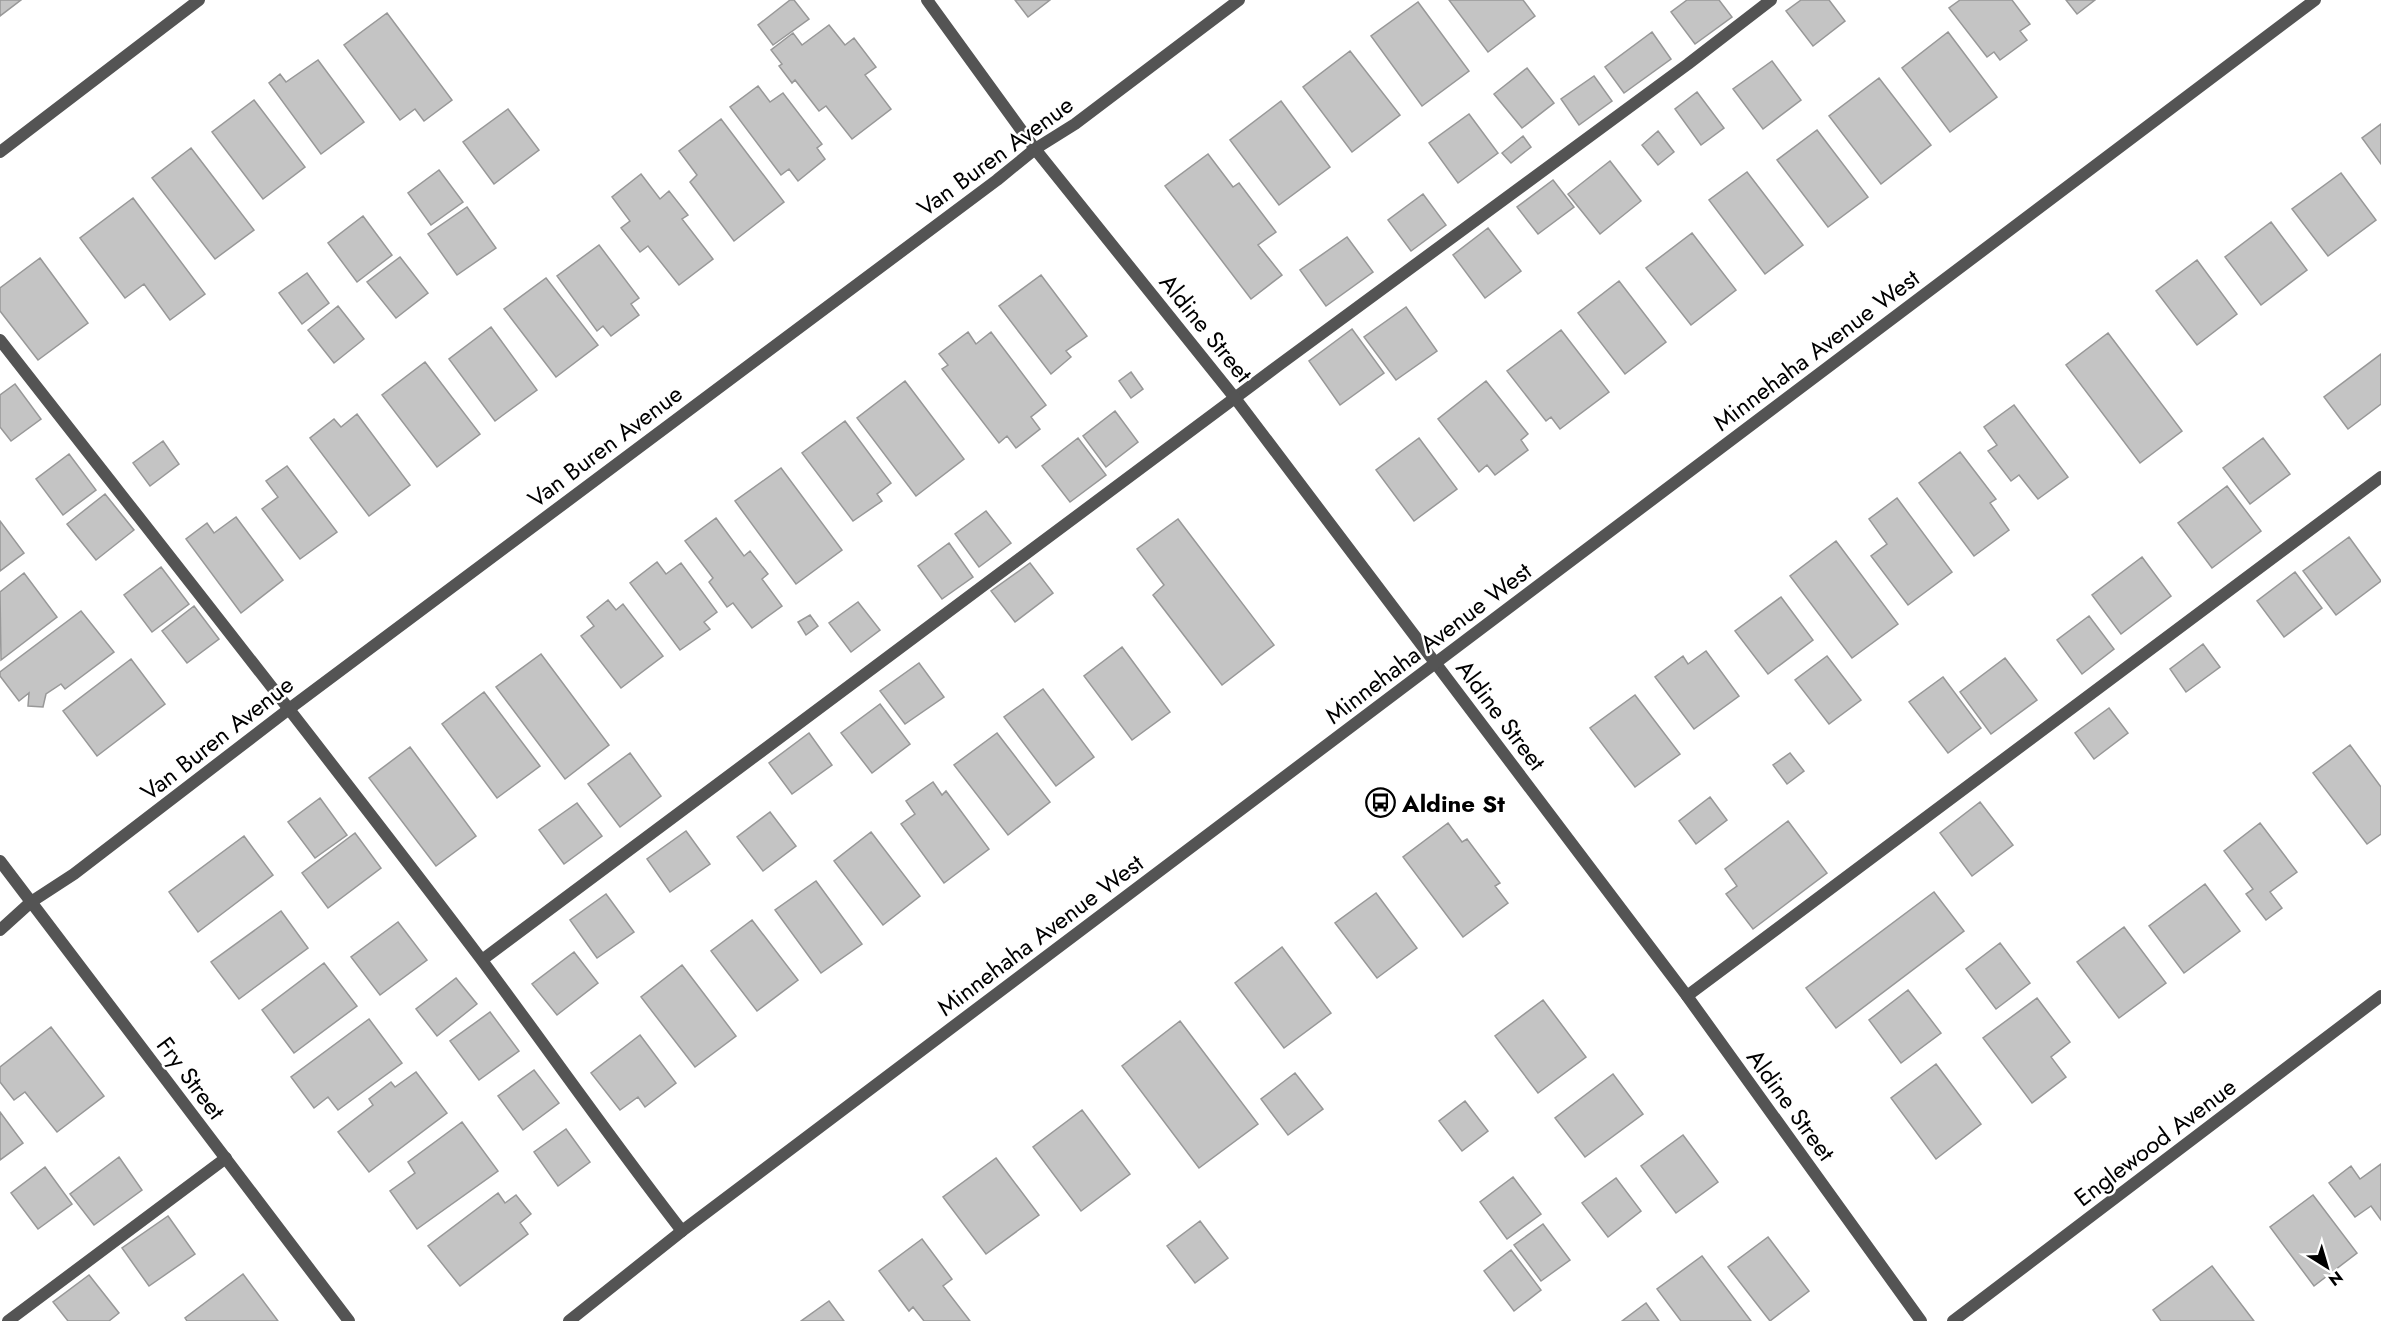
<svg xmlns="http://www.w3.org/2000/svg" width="2381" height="1321" font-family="Jost,sans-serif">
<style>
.building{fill:#c4c4c4;stroke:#989898;stroke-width:1.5}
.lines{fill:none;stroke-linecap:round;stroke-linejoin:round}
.service{stroke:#545454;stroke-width:12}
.minor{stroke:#545454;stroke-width:12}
.tertiary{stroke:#545454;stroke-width:12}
.labels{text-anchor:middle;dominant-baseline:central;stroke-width:5;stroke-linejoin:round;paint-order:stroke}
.street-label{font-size:24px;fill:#000;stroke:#fff}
.poi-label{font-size:24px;font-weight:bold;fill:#000;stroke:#fff;text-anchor:start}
</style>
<rect width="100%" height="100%" fill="#fff"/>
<!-- building -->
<path class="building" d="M0,0h21l-21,16z
M790,0h4l15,19 -36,26 -15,-20z
M1015,0h35l-22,17z
M1449,0h74l12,16 -47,36z
M1687,0h32l13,17 -37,27 -24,-32z
M1801,0h28l16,21 -32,25 -27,-35z
M1960,0h52l18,24 -10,7 7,9 -27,20 -6,-8 -7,5 -38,-49z
M2066,0h29l-18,14z
M1418,2l51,69 -47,35 -51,-70z
M387,13l65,87 -28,21 -9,-12 -15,11 -56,-75z
M829,25l16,20 9,-7 22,29 -11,8 26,34 -39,30 -26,-33 -7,5 -24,-31 -3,3 -13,-17 3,-2 -11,-14 22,-17 9,12z
M1652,32l19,27 -47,34 -19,-26z
M1948,32l49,65 -47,35 -48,-64z
M1350,51l50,64 -48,37 -49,-65z
M318,60l46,62 -43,32 -52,-71 11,-9 6,8z
M1772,61l29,39 -38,29 -30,-40z
M1527,68l27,35 -32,25 -28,-34z
M1594,76l18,25 -33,24 -18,-26z
M1879,78l52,67 -50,39 -52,-68z
M758,86l12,16 13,-9 39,51 -5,4 8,11 -27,22 -9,-12 -8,6 -51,-68z
M1697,92l27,36 -23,17 -26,-36z
M254,100l51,67 -42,32 -51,-67z
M1281,101l49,66 -51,38 -49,-65z
M508,109l31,41 -45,34 -31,-42z
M1469,114l29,39 -40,30 -29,-40z
M721,119l63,83 -50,39 -44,-59 7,-7 -18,-24z
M2381,124v40l-19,-26z
M1817,130l51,67 -40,30 -51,-67z
M1658,131l16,21 -16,13 -16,-20z
M1523,136l8,11 -20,16 -9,-10z
M191,148l63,82 -39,29 -63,-81z
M1208,154l25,33 6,-4 37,49 -18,13 24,30 -31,24 -86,-113z
M1610,161l31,40 -41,33 -32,-40z
M439,170l24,32 -32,23 -23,-32z
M1747,172l56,73 -38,29 -56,-74z
M2341,173l35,47 -48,36 -36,-47z
M641,174l19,25 9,-8 19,24 -6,4 31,40 -34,26 -31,-39 -8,6 -19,-24 9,-7 -18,-24z
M1553,180l21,27 -36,27 -21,-27z
M1423,194l23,31 -35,26 -23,-31z
M133,198l72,96 -35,26 -26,-36 -19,14 -45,-60z
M467,207l29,41 -39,27 -29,-41z
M363,216l29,39 -35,27 -29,-39z
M2271,222l36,48 -46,35 -36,-48z
M1488,228l33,43 -36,27 -32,-43z
M1692,233l44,57 -45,35 -45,-57z
M1347,237l26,35 -47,34 -26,-36z
M599,245l40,53 -8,6 8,11 -28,21 -8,-10 -6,5 -40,-55z
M400,257l28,36 -32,25 -29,-36z
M40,258l48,65 -50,37 -38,-49v-23z
M2197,260l40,54 -40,31 -41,-54z
M307,273l22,30 -27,21 -23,-31z
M1041,275l46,61 -21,15 5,6 -20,17 -52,-68z
M546,278l52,67 -42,32 -52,-68z
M1619,281l47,61 -41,32 -47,-61z
M338,306l26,33 -30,24 -26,-33z
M1406,307l31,44 -41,29 -32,-43z
M491,327l46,63 -42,31 -46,-62z
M1352,329l32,44 -44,32 -31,-44z
M1561,330l48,62 -49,37 -9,-12 -5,4 -39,-50z
M968,332l8,12 15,-12 55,73 -15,12 9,12 -24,19 -9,-12 -8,7 -57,-74 6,-4 -9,-11z
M2108,333l74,98 -42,32 -74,-98z
M2381,354v50l-33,25 -24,-32z
M425,362l55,72 -43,33 -55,-72z
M1131,372l12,17 -12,9 -12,-17z
M905,381l59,78 -48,37 -59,-78z
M1486,381l42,53 -7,6 7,10 -33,25 -8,-10 -8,7 -41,-53z
M15,384l26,35 -30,22 -11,-14v-32z
M2014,405l54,72 -30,22 -19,-24 -8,6 -23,-30 9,-6 -13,-18z
M1115,411l23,31 -32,25 -23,-31z
M357,414l53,71 -41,31 -59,-78 24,-19 7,8z
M845,421l46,62 -14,11 5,7 -29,20 -51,-68z
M1078,438l28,37 -36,27 -28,-36z
M1419,438l38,51 -43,32 -38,-51z
M2263,438l27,36 -40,30 -27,-36z
M163,441l16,23 -29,22 -17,-23z
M1960,452l36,47 -6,4 19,27 -35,26 -55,-73z
M69,454l27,36 -33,25 -27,-36z
M287,466l50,66 -37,27 -38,-50 16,-12 -12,-16z
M781,468l61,82 -46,34 -61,-83z
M2227,486l34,45 -49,37 -34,-45z
M105,494l29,36 -38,30 -29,-36z
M1897,498l55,74 -44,33 -37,-49 16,-12 -18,-25z
M986,511l25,32 -32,24 -24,-33z
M236,517l47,63 -42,33 -55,-74 21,-16 7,10z
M716,518l28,38 6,-5 18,23 -6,5 20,27 -30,22 -19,-25 -6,4 -18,-25 4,-4 -28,-37z
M1178,519l96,126 -52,40 -69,-90 11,-10 -27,-36z
M0,521l24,32 -24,18z
M2349,537l32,44 -45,34 -33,-44z
M1836,541l62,83 -46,34 -62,-82z
M949,543l24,34 -31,22 -24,-33z
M2142,557l29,39 -50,38 -29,-39z
M657,562l9,12 15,-11 36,49 -13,10 6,7 -30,21 -50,-67z
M1030,563l23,30 -38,29 -24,-31z
M161,567l28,37 -37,28 -28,-37z
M2295,572l27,36 -38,29 -27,-36z
M24,573l33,44 -56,43 -1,-68z
M1781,597l32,43 -45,34 -33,-43z
M608,600l8,10 7,-6 40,52 -42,32 -40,-52 13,-10 -7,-9z
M858,602l22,28 -29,22 -22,-29z
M194,606l25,33 -32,24 -25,-32z
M81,611l33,41 -49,37 -4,-5 -15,10 -3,13 -15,-1 1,-13 -10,8 -19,-25v-4z
M810,615l8,11 -12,9 -8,-13z
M2089,616l25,33 -32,25 -25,-34z
M2203,644l17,23 -34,25 -16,-23z
M1122,647l48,65 -38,28 -48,-64z
M1706,651l33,45 -45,33 -39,-52 28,-21 5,8z
M541,654l68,91 -44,34 -69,-92z
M1827,656l34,44 -32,24 -34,-44z
M2005,658l32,42 -46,34 -31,-42z
M131,659l34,45 -68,52 -34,-45z
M919,663l25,34 -39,27 -25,-33z
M1943,677l38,51 -33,25 -39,-51z
M1043,689l51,68 -38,29 -52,-69z
M484,692l56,74 -43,32 -55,-74z
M1635,695l45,59 -45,33 -45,-59z
M880,704l30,40 -38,29 -31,-40z
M2109,708l19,25 -34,26 -19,-26z
M809,733l23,32 -40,29 -23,-31z
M997,733l53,69 -42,33 -54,-70z
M2350,745l31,42v47l-14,10 -54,-71z
M410,747l66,89 -40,30 -67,-88z
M630,753l31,43 -41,31 -32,-43z
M1790,753l14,18 -17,13 -14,-19z
M933,782l9,13 4,-4 43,58 -45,34 -43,-59 14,-10 -9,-13z
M1710,797l17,23 -31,24 -17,-23z
M320,798l27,37 -32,23 -27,-36z
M1980,802l33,43 -41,31 -32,-43z
M577,803l25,33 -38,28 -25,-34z
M770,812l26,34 -33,25 -26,-34z
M1788,821l39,52 -74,56 -27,-35 11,-8 -12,-17z
M1448,823l14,19 5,-3 33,44 -5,3 13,17 -45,34 -60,-80z
M2260,823l37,49 -27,20 12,16 -16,12 -20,-26 7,-5 -29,-38z
M686,831l24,33 -40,28 -23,-33z
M871,832l49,64 -37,29 -49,-64z
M355,833l26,35 -53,40 -26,-35z
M244,836l29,39 -75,57 -29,-40z
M816,881l46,63 -41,29 -46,-63z
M2205,884l35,47 -56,42 -35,-47z
M1934,892l30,39 -128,97 -30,-40z
M1376,893l41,55 -40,30 -42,-55z
M606,894l28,38 -37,26 -27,-38z
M281,911l27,37 -69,51 -28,-37z
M752,920l46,60 -41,31 -46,-60z
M398,922l29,38 -47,35 -29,-38z
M2124,927l42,56 -47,35 -42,-56z
M2000,943l30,40 -34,26 -30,-40z
M1282,947l49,66 -47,35 -49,-65z
M574,952l24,31 -41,32 -25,-31z
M324,963l33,43 -63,47 -32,-43z
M682,965l54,71 -41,31 -54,-70z
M456,978l21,26 -40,32 -21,-27z
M1908,990l33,43 -40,30 -32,-43z
M2037,998l33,44 -19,15 15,20 -34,26 -49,-65z
M1543,1000l43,57 -48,36 -43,-57z
M490,1012l29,39 -40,29 -29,-39z
M369,1019l33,44 -64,47 -10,-13 -14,11 -23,-31z
M1180,1021l78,103 -59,44 -77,-102z
M51,1027l53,69 -47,36 -32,-40 -11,8 -14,-18v-15z
M640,1035l36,48 -31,24 -7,-10 -18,13 -29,-37z
M1936,1064l45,60 -45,35 -45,-61z
M534,1070l25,33 -36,27 -25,-34z
M416,1072l31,41 -78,59 -31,-40 35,-27 -4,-6 22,-17 4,5z
M1295,1073l28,36 -35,26 -27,-36z
M1613,1074l30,40 -58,43 -30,-39z
M1465,1101l23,30 -26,20 -23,-30z
M1082,1110l48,64 -49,37 -48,-64z
M0,1112l23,31 -23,17z
M462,1122l36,49 -81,58 -27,-38 25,-18 -7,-11z
M566,1129l24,33 -32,24 -24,-34z
M1683,1135l35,47 -42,31 -35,-47z
M119,1157l23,33 -48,35 -24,-31z
M996,1158l43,57 -53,39 -43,-57z
M2381,1164v56l-10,-14 -16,11 -26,-34 22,-17 9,13z
M45,1167l27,37 -34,25 -27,-36z
M1513,1177l28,37 -34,25 -27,-37z
M1616,1178l25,33 -33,26 -26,-34z
M498,1193l7,10 11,-8 15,19 -11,9 8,11 -68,52 -32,-40z
M2313,1195l44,58 -43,33 -44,-59z
M168,1216l27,38 -46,32 -27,-38z
M1200,1221l28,37 -33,25 -28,-37z
M1543,1224l27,36 -29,21 -27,-36z
M1768,1237l41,54 -39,30 -42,-54z
M922,1239l30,40 -9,7 27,35h-46l-11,-14 -4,4 -30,-40z
M1511,1250l30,40 -27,21 -30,-40z
M1702,1256l49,65h-70l-24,-32z
M2212,1266l42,55h-93l-8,-11z
M243,1274l35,47h-91l-2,-3z
M89,1275l30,38 -10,8h-41l-15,-19z
M829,1301l15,20h-43z
M1646,1303l13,18h-37z"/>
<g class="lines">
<!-- service -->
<path class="service" d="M0,340c161,206 324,411 481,619 67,90 132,183 201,272
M482,960l797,-595 409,-301 83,-64
M1687,996l694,-519
M8,1321l218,-163"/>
<!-- minor -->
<path class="minor" d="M927,0l108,149 200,249 452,598 234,325
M0,152l199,-152
M0,861l349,460
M0,930l31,-28 43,-28 215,-165 708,-529 38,-31 40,-25 164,-124
M1953,1321l428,-325"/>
<!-- tertiary -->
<path class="tertiary" d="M569,1321l113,-90 1633,-1231"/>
</g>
<!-- icons -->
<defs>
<symbol id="bus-ring" viewBox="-11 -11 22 22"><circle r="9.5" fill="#fff" stroke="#000" stroke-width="1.5"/><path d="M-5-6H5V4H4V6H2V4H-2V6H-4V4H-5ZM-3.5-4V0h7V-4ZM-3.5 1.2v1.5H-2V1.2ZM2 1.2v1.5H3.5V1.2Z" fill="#000"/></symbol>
</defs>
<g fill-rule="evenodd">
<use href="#bus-ring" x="1364" y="786" width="33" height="33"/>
</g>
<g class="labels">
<!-- street labels -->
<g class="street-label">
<text transform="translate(995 156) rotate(-36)">Van Buren Avenue</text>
<text transform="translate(1206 328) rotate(51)">Aldine Street</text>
<text transform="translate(1816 350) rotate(-37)">Minnehaha Avenue West</text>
<text transform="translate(605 446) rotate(-37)">Van Buren Avenue</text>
<text transform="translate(1428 643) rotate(-37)">Minnehaha Avenue West</text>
<text transform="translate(1501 715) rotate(53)">Aldine Street</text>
<text transform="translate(217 738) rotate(-38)">Van Buren Avenue</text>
<text transform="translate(1040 935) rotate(-37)">Minnehaha Avenue West</text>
<text transform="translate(191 1078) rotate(53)">Fry Street</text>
<text transform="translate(1791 1105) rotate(54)">Aldine Street</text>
<text transform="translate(2155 1142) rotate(-37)">Englewood Avenue</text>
</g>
<!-- poi labels -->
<g class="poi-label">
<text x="1402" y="803">Aldine St</text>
</g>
</g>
<!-- north arrow -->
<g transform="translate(2327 1267) rotate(143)" stroke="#ffffff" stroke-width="4.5" paint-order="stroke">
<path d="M0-4.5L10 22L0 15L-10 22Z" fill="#000000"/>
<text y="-9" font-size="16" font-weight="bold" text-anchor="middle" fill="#000000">N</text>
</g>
</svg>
